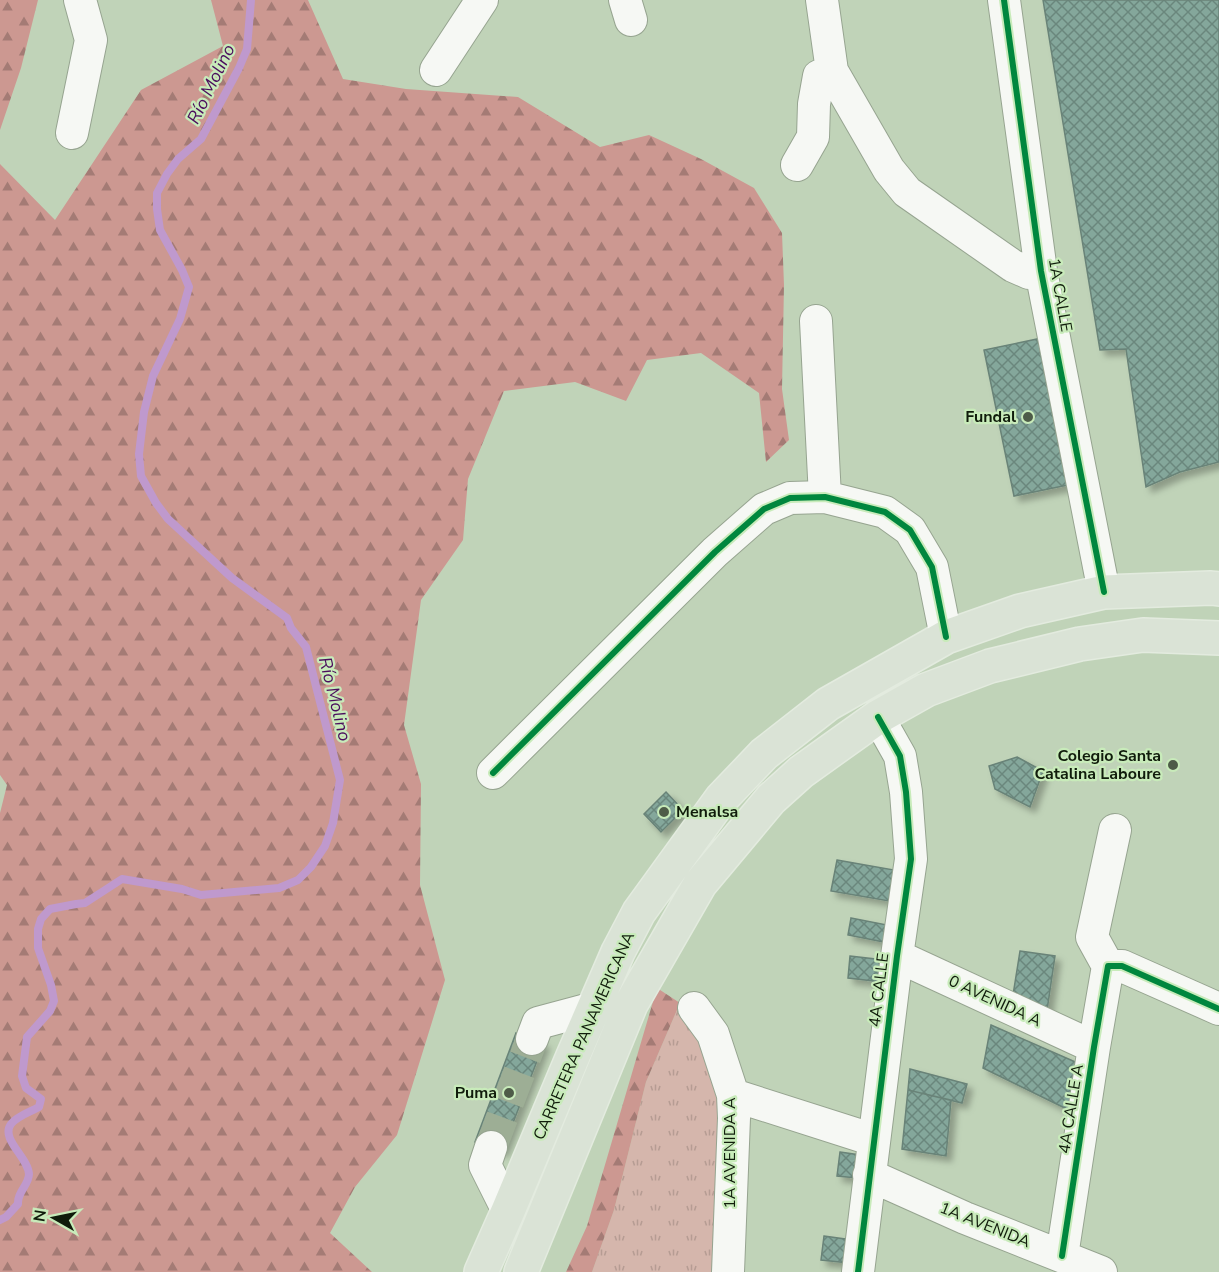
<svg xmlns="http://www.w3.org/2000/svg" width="1219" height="1272" font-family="'Nunito Sans',sans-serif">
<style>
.grass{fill:url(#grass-tufts)}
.forest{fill:url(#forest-firs)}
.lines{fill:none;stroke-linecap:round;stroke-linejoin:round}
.stream{stroke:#bf99cd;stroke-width:8}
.building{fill:url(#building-cross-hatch);stroke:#698378;stroke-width:1.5;filter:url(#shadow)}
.minor-tunnel{stroke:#9dae95;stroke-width:32;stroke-dasharray:32 16;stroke-linecap:butt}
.minor-casing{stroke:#96a490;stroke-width:34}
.highway-casing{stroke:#e3ebdf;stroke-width:36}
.minor{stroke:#f6f8f4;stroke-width:32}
.highway{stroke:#dae3d6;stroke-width:33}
.cycleway-casing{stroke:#c8ebba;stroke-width:10}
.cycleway{stroke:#00873e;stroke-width:6}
.poi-dot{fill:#4e5c48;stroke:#c8ebba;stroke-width:2}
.labels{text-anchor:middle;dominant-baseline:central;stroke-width:4.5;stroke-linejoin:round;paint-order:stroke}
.street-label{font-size:16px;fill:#101c0b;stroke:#c8ebba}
.poi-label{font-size:16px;font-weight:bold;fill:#101c0b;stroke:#c8ebba;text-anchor:end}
.water-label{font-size:18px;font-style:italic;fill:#4b0e5d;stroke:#c8ebba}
</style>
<defs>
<pattern id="grass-tufts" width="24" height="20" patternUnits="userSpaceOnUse" patternTransform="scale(1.5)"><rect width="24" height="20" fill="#d5b6ac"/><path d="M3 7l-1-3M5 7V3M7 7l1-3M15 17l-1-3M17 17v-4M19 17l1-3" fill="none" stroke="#b69c93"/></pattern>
<pattern id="forest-firs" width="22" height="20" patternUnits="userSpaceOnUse" patternTransform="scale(1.5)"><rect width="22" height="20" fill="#cc9891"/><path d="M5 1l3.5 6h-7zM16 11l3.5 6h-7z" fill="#a47b75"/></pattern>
<pattern id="building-cross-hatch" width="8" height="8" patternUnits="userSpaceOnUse" patternTransform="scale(1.5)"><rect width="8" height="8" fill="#84a79b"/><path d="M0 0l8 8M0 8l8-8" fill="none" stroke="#6b877d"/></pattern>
<filter id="shadow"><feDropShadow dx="5.5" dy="5.5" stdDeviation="3" flood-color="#0004"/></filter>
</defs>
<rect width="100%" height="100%" fill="#c0d3b8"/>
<!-- grass -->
<path class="grass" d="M680,1003l24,16 19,74 2,179h-133l22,-62 32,-128z"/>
<!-- forest -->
<path class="forest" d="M0,0h38l-17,68 -21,62z
M211,0h97l35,79 63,10 112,8 82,50 49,-12 52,24 53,29 28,45 2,52 -2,104 7,51 -23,22 -7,-69 -58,-40 -54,7 -21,41 -51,-19 -71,9 -36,88 -5,61 -42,60 -17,125 17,59 -1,101 25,95 -48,155 -42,52 -25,46 42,39h-372v-459l7,-28 -7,-10v-611l55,56 86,-130 82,-44z
M657,988l23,15 -34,79 -32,128 -22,62h-26l21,-46z"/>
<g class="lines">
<!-- stream -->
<path class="stream" d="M0,1220l6,-3 12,-13c-1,-12 11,-19 11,-30 -1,-17 -29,-35 -18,-50 6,-8 19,-12 28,-17l2,-8 -15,-11 -4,-12 5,-39 23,-26 4,-10 -3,-16 -13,-37v-19l3,-10 9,-10 26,-5 9,-1 37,-24 60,10 19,6 78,-7 19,-8 13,-13 14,-21 8,-23 7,-43 -34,-133 -15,-19 -4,-10 -55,-40 -64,-59 -12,-16 -15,-27 -2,-22 5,-42 9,-36 27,-57 9,-32 -7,-17 -22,-40 -3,-21v-16l10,-19 11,-15 23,-20 38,-71 8,-19 4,-49"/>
</g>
<!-- building -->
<path class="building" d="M1043,0h176v462l-39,10 -34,15 -20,-138 -26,1z
M1042,338l31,146 -59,12 -30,-146z
M1017,757l26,14 -13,36 -35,-18 -6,-23z
M666,792l17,18 -22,22 -17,-18z
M837,860l57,10 -5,31 -58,-10z
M851,918l36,7 -3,17 -36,-7z
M1020,951l35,5 -10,68 -35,-10z
M850,956l34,4 -2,22 -34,-4z
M991,1025l89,39 -7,48 -90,-44z
M516,1033l28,10 -42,108 -27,-9z
M910,1069l57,15 -5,19 -54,-13z
M908,1090l43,10 -5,56 -44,-7z
M840,1152l20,3 -3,23 -20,-2z
M824,1236l28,4 -3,23 -28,-3z"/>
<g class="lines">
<!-- minor-tunnel -->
<path class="minor-tunnel" d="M491,1147l41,-108"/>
<defs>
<path id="minor" d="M625,0l6,20
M822,0l10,71 57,99 18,22 106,74 16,7 12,-2
M1004,0l37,271 63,321
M436,70l46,-70
M72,133l19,-93 -11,-40
M797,165l16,-28 1,-33 5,-28 13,-5
M816,321l9,176
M493,773l222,-221 49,-43 26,-11 35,-1 60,15 25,18 22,37 14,70
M897,956l197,91
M1108,966l-16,-29 23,-107
M1108,966h14l97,43
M694,1008l19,26 20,61 1,23 -6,154
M532,1039l6,-16 56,-15
M733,1095l141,45
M491,1147l-6,18 23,46
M869,1175l96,43 136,54
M1062,1256l32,-209 14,-81
M858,1272l39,-316 14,-97 -5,-67 -6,-36 -22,-39"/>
<path id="highway" d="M481,1272l27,-61 65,-155 45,-104 21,-40 82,-113 43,-45 64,-50 118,-67 74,-26 84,-19 107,-4 8,1
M521,1272l110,-268 69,-120 71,-85 30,-27 77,-55 48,-27 64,-24 90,-22 63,-9 76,3"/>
</defs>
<!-- minor casing -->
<use href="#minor" class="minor-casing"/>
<!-- highway casing -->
<use href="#highway" class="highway-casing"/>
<!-- minor -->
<use href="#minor" class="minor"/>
<!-- highway -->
<use href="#highway" class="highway"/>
<defs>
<path id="cycleway" d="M1004,0l37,271 63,321
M493,773l222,-221 49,-43 26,-11 35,-1 60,15 25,18 22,37 14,70
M1062,1256l32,-209 14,-81h14l97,43
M858,1272l39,-316 14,-97 -5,-67 -6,-36 -22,-39"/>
</defs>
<!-- cycleway casing -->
<use href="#cycleway" class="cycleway-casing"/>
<!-- cycleway -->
<use href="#cycleway" class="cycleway"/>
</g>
<!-- markers -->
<g class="poi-dot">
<circle cx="1028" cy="417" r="6"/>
<circle cx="1173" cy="765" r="6"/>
<circle cx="664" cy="812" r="6"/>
<circle cx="509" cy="1093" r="6"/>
</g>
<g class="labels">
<!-- street labels -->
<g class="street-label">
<text transform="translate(1060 295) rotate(80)">1A CALLE</text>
<text transform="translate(879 990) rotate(-83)">4A CALLE</text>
<text transform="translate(995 1001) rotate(25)">0 AVENIDA A</text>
<text transform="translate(584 1036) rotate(-66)">CARRETERA PANAMERICANA</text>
<text transform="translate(1071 1109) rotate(-81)">4A CALLE A</text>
<text transform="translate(730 1153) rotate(-90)">1A AVENIDA A</text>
<text transform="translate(985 1225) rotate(22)">1A AVENIDA</text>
</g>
<!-- poi labels -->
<g class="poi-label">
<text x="1016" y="417">Fundal</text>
<text x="1161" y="756">Colegio Santa<tspan x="1161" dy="18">Catalina Laboure</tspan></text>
<text x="676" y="812" text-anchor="start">Menalsa</text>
<text x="497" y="1093">Puma</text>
</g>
<!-- water labels -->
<g class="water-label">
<text transform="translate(211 84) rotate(-64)">Río Molino</text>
<text transform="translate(335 699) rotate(76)">Río Molino</text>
</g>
</g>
<!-- north arrow -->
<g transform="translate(54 1218) rotate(279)" stroke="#c8ebba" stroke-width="4.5" paint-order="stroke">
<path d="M0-4.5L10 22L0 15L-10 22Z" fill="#101c0b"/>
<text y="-9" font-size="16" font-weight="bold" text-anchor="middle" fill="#101c0b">N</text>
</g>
</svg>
